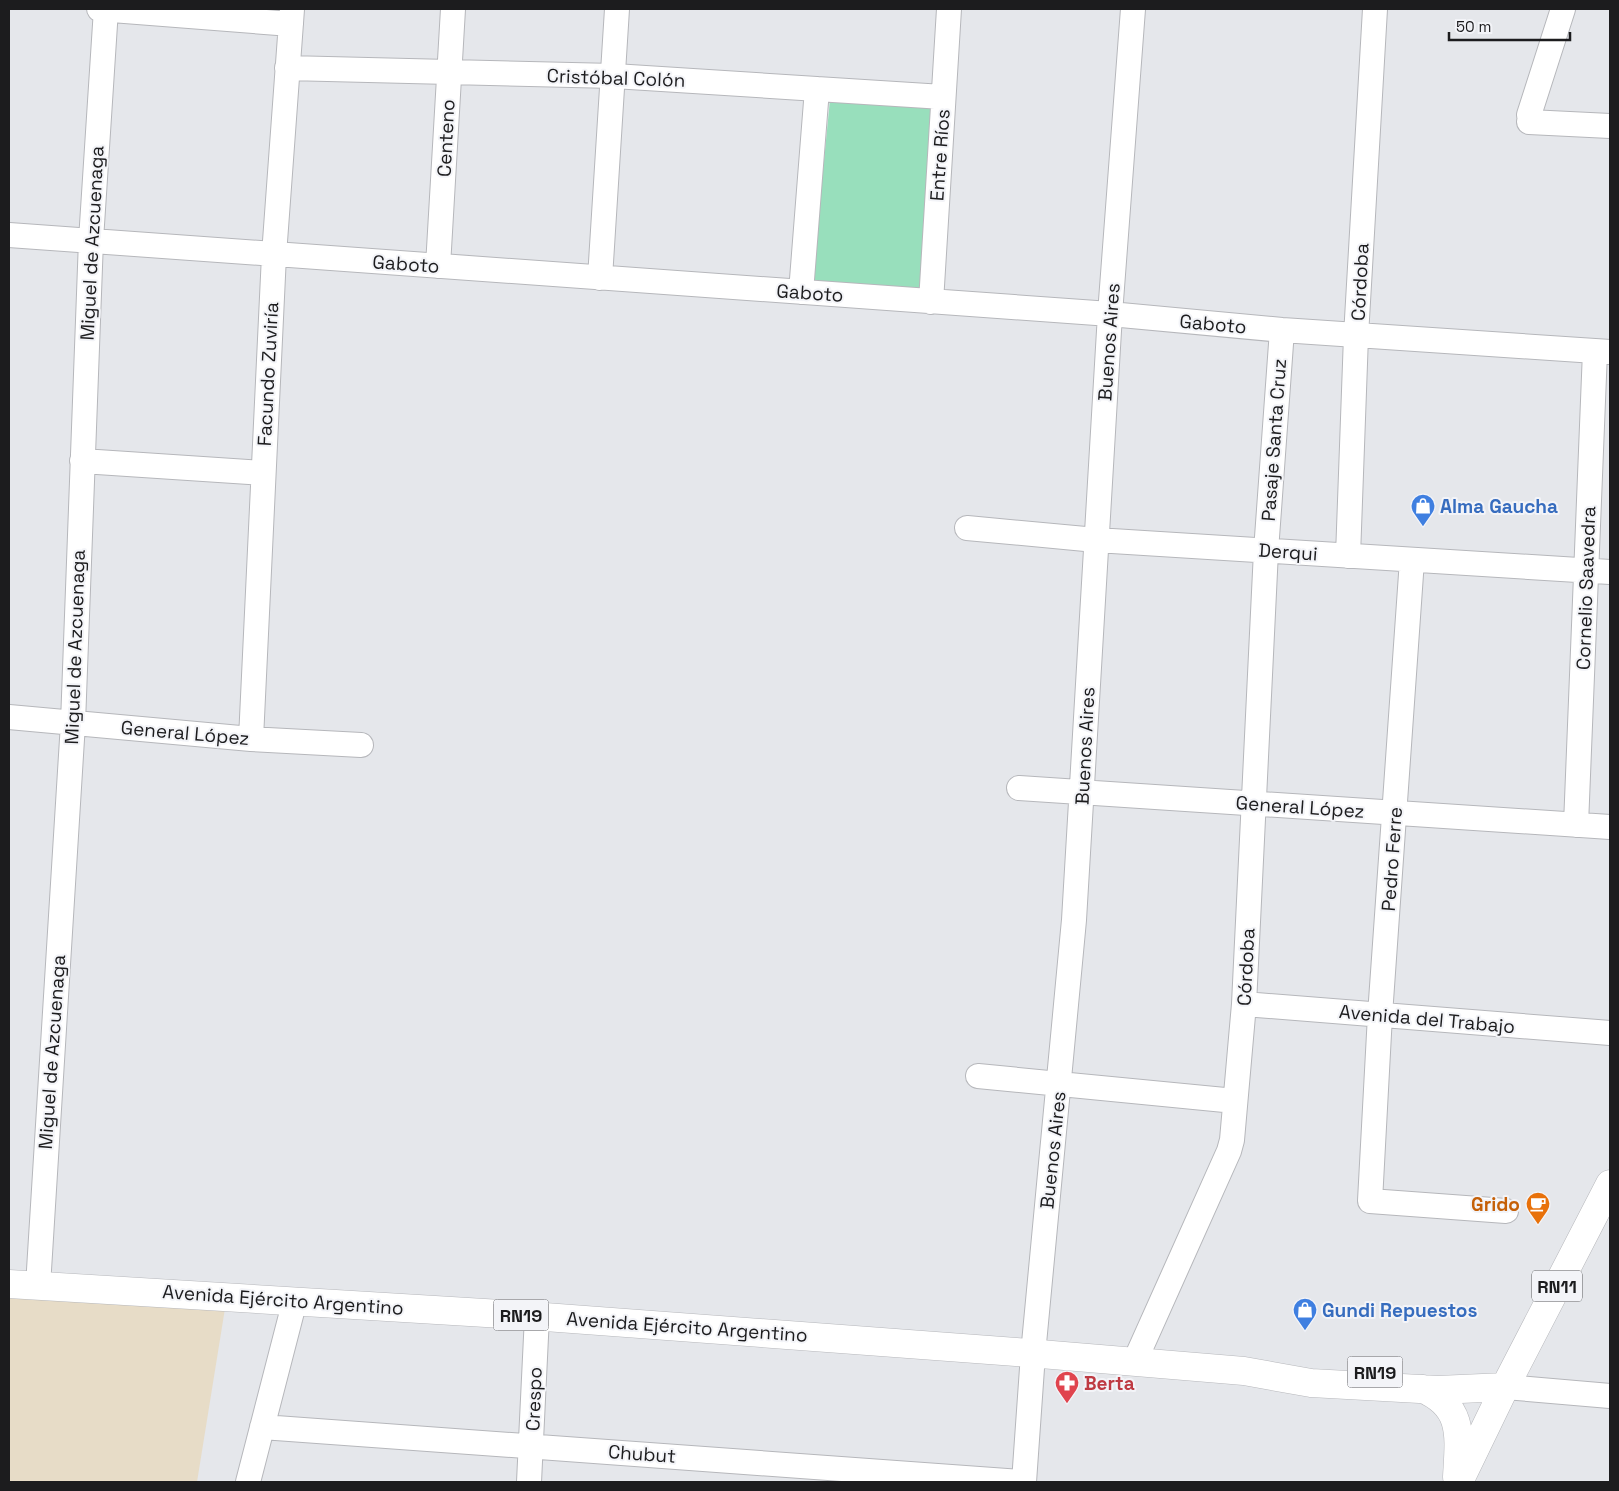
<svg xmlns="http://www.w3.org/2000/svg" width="1619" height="1491" font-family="'Space Grotesk',sans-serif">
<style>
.industrial{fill:#e7dcc7}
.green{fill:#98dfbc}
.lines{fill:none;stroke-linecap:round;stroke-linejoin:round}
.minor-casing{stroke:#b6b7bb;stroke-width:26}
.major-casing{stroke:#b6b7bb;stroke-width:29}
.minor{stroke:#fff;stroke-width:24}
.major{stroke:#fff;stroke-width:28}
.labels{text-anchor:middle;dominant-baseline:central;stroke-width:4;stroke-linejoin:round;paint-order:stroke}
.shield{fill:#f3f4f8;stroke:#5c5d5f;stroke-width:1}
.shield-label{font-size:18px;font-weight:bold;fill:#1c1c1e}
.street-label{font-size:19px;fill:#1c1c1e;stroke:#f3f4f8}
.shop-label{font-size:19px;font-weight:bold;fill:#366cbe;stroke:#f3f4f8;text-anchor:start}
.food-label{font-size:19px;font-weight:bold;fill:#c56008;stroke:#f3f4f8;text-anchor:end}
.health-label{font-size:19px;font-weight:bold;fill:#be3a42;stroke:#f3f4f8;text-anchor:start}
</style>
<rect width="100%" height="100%" fill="#e5e7eb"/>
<!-- industrial -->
<path class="industrial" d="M9,1284l218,12 -30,186h-188z"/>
<!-- green -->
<path class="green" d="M830,100l104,7 -10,184 -112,-9z"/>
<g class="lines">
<defs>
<path id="minor" d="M99,9l192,15
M287,68l327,8 329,21
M1529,115l34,-106
M1529,122l81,4
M9,235l1101,79 172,16 328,22
M438,266l15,-257
M600,278l17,-269
M801,292l16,-203
M931,302l18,-293
M82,461l181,12
M967,528l129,12 514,32
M1348,556l8,-220 19,-327
M1412,560l-32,455 -10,186 136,10
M9,717l242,22 110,6
M251,739l23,-484 18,-246
M1019,788l591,39
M1576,825l19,-474
M1244,1004l366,29
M978,1076l257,25
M38,1286l35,-563 18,-483 15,-231
M1134,1363l95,-212 3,-11 12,-136 22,-453 16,-221
M1505,1387l105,9
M262,1427l759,55
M248,1482l47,-182
M529,1482l8,-166
M1024,1482l9,-128 41,-434 36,-606 23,-305"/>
<path id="major" d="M9,1284l509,31 498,37 228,19 67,12 127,7 67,-3
M1423,1389c42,18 36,49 34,88
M1459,1482l46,-95 105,-203"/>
</defs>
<!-- minor casing -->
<use href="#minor" class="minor-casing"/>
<!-- major casing -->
<use href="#major" class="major-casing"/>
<!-- minor -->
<use href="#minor" class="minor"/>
<!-- major -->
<use href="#major" class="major"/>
</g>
<!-- icons -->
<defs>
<symbol id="shop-pin" viewBox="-11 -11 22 30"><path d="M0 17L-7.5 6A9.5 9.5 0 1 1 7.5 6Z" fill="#3f7fe0" stroke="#f3f4f8"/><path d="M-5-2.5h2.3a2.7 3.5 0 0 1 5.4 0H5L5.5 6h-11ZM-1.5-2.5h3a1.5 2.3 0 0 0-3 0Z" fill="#fff"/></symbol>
<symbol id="cafe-pin" viewBox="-11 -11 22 30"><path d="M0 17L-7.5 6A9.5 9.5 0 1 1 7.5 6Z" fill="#e8710a" stroke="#f3f4f8"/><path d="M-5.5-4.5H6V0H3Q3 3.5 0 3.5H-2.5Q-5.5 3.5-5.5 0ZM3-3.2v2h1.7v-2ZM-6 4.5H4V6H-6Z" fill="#fff"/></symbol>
<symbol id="pharmacy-pin" viewBox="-11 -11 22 30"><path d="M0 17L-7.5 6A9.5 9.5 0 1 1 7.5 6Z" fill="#e0444e" stroke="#f3f4f8"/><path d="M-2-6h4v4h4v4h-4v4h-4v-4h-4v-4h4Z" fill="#fff"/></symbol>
</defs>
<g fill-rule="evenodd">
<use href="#shop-pin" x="1409" y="492" width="28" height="38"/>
<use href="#cafe-pin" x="1524" y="1190" width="28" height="38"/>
<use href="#shop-pin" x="1291" y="1296" width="28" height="38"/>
<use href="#pharmacy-pin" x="1053" y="1369" width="28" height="38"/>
</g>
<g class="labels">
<!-- shield labels -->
<g class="shield">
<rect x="1532" y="1270.5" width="50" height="31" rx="4"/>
<rect x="493.5" y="1299.5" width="55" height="31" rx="4"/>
<rect x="1347.5" y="1356.5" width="55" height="31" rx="4"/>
</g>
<g class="shield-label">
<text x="1557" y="1286">RN11</text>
<text x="521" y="1315">RN19</text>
<text x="1375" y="1372">RN19</text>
</g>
<!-- street labels -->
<g class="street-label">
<text transform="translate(616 78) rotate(2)">Cristóbal Colón</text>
<text transform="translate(446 138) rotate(-87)">Centeno</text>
<text transform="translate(940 155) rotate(-86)">Entre Ríos</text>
<text transform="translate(92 243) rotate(-87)">Miguel de Azcuenaga</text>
<text transform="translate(406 264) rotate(4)">Gaboto</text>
<text transform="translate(1360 282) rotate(-87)">Córdoba</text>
<text transform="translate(810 293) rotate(4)">Gaboto</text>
<text transform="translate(1213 324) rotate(5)">Gaboto</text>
<text transform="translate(1109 342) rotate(-86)">Buenos Aires</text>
<text transform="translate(268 374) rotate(-87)">Facundo Zuviría</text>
<text transform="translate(1274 440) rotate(-86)">Pasaje Santa Cruz</text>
<text transform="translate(1288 552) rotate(4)">Derqui</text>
<text transform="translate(1586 588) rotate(-88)">Cornelio Saavedra</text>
<text transform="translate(75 647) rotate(-88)">Miguel de Azcuenaga</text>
<text transform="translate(185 733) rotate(5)">General López</text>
<text transform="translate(1085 746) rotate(-87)">Buenos Aires</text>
<text transform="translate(1300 807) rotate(4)">General López</text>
<text transform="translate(1392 859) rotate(-86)">Pedro Ferre</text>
<text transform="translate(1246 967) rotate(-87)">Córdoba</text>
<text transform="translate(1427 1019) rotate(5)">Avenida del Trabajo</text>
<text transform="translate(52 1052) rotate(-86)">Miguel de Azcuenaga</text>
<text transform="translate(1053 1150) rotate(-84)">Buenos Aires</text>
<text transform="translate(283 1300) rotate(4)">Avenida Ejército Argentino</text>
<text transform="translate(687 1327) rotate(4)">Avenida Ejército Argentino</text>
<text transform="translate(534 1399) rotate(-88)">Crespo</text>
<text transform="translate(642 1454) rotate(4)">Chubut</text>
</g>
<!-- shop labels -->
<g class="shop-label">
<text x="1440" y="506">Alma Gaucha</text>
<text x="1322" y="1310">Gundi Repuestos</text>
</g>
<!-- food labels -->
<g class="food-label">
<text x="1520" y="1204">Grido</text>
</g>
<!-- health labels -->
<g class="health-label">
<text x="1084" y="1383">Berta</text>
</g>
</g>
<!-- border -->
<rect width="1619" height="1491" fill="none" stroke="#1c1c1e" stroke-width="20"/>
<!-- scale -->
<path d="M1449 32v8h121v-8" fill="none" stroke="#1c1c1e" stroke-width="2.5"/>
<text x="1456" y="32" font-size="15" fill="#1c1c1e" stroke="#f3f4f8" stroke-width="4" paint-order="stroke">50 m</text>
</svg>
